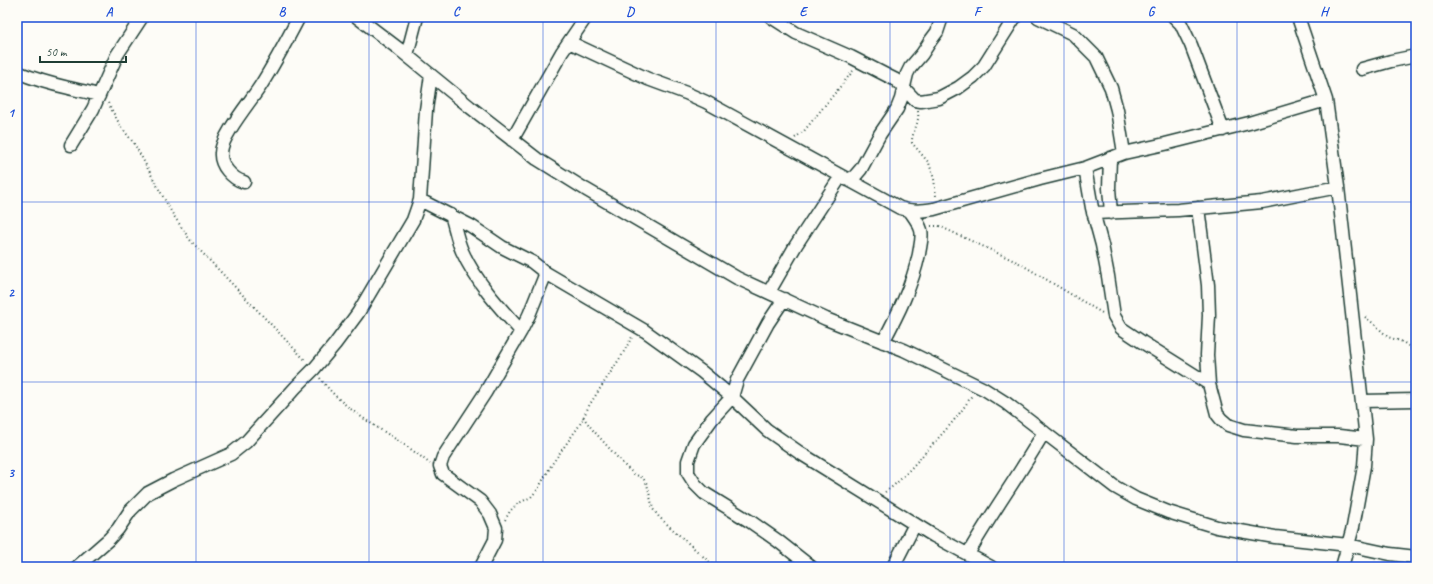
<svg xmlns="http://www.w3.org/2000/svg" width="1433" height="584" font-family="Caveat,sans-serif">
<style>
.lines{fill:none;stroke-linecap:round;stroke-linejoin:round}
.minor-casing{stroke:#1f3d34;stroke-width:15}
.path{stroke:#1f3d34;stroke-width:2;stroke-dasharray:1 3;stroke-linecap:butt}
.minor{stroke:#fdfcf7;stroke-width:12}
.grid{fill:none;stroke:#1d4ed8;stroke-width:1;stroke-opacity:0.55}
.neatline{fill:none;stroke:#1d4ed8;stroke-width:1.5}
.grid-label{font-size:13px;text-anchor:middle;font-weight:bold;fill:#1d4ed8}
</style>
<rect width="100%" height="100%" fill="#fdfcf7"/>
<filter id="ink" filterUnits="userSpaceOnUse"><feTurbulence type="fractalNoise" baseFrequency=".025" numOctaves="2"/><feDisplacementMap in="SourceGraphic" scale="8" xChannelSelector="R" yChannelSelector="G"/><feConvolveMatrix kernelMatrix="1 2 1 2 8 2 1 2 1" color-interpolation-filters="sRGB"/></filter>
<g filter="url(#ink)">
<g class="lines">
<defs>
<path id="minor" d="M357,17l42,32 71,58 67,52 48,30 152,89 89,41 78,31 80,39 22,14 109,84 21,12 32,13 49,15 58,10 73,8 42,9 26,3
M771,17l25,16 55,24 35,18 10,5 19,20 6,1 18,-3 19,-10 15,-11 11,-11 31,-49
M1038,17l35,17 23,23 15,31 6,22 7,43
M1174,17l7,7 10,21 32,85
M1298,17l28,83 12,87 28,252 -2,27 -11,61 -11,40
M569,42l79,37 38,14 20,9 194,106c12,4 22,3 34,1l106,-30 45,-11 39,-15 41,-9 84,-21 77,-23
M407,55l10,-38
M1362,69l29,-8 25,-5
M17,72c17,7 34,12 52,16 10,3 20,3 30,8
M512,140l50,-88 24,-35
M71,145l22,-36 24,-54 25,-38
M1110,158l-1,30 2,25
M1085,168l7,40 10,37 6,31 6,40 7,12 21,14 67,42
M848,180l7,-4 6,-7 19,-35 17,-25 4,-10 6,-25 3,-6 12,-14 9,-14 6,-8 5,-15
M244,182c-12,-3 -24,-17 -23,-29 0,-17 30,-52 40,-68 14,-22 26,-45 38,-68
M420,200l51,26 31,21 30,15 14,11 99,58 57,41 30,25 35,33 33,23 134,83 57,31
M1198,208l10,77 1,30 -2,40 2,29 8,30 4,5 7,6 16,5 53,6h42l27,3
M1093,213l85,-3 84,-8 76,-15
M451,215c4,12 6,25 11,36 14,31 37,56 59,80
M769,292l27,-47 45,-69
M784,299l-16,24 -31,57 -5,17 -20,22 -18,25 -6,17v12l7,11 9,9 47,29 27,19 33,26
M883,342c15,-28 29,-56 36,-88 1,-8 4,-16 2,-24 -2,-7 -7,-13 -11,-19
M1362,401l54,-1
M968,554c24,-42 52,-80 76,-122
M77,567l32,-28 9,-10 12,-18 18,-18 25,-13 58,-26 15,-12 50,-55 18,-18 21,-25 23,-31 55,-93 7,-20 6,-90 5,-35
M481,567l14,-27 1,-12 -6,-14 -10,-13 -37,-27 -3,-8 3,-9 42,-64 36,-62 8,-16 17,-42
M893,567l22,-43"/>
</defs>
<!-- minor casing -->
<use href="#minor" class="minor-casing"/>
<!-- path -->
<path class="path" d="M108,103l12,22 15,20 37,68 18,27 116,121
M918,111c2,13 -7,22 -6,32l17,20 5,16 2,17
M795,138l9,-7 49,-60
M931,226h8l80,37 83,50
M1365,317l9,7 14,13 15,5 13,10
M320,378c28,39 74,55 110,86
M583,417l9,12 34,38 8,7 9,4 4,6 6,25 6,8 56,50
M885,492c14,-9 26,-24 38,-37 17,-19 36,-38 49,-60
M505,520l5,-9 7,-7 14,-7 7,-8 14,-25 27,-38 11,-22 32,-49 10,-18"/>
<!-- minor -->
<use href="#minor" class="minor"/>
</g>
</g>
<!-- grid -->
<path class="grid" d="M196,17v550M369,17v550M543,17v550M716,17v550M890,17v550M1064,17v550M1237,17v550M17,202h1399M17,382h1399"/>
<!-- margin -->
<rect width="1433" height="584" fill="none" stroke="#fdfcf7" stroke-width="44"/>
<!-- scale -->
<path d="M40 56v6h86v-6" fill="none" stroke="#1f3d34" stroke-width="2"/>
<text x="46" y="56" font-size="12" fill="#1f3d34" stroke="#fdfcf7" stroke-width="3" paint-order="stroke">50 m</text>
<rect x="22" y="22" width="1389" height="540" class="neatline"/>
<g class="grid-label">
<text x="109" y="16">A</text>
<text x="282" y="16">B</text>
<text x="456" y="16">C</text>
<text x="630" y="16">D</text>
<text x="803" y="16">E</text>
<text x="977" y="16">F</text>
<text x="1151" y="16">G</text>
<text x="1324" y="16">H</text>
<text x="11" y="117">1</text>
<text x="11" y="297">2</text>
<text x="11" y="477">3</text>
</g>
</svg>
